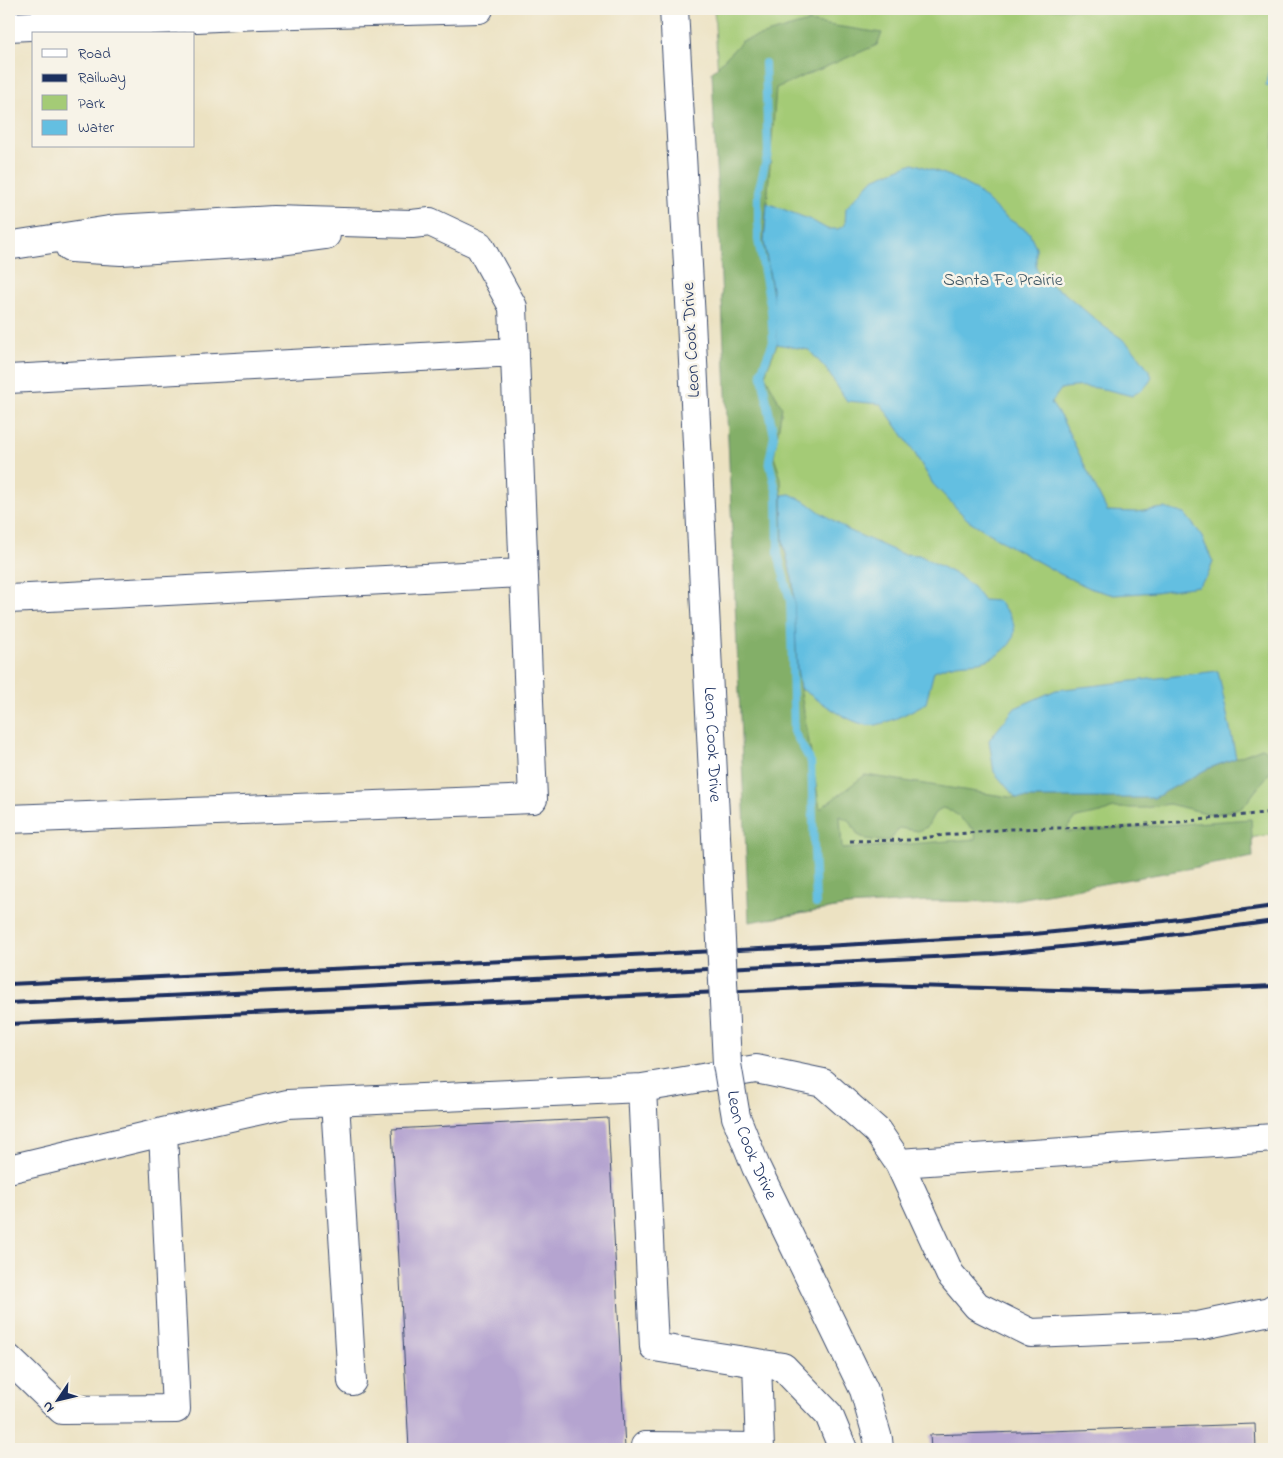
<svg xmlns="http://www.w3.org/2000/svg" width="1283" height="1458" font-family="'Indie Flower',sans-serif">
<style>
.green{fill:#a4cb76;stroke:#607d6a}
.forest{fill:#83af67;stroke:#4f6f62;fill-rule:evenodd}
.water{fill:#64bfe1;stroke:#4077a0}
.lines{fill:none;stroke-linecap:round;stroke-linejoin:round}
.stream{stroke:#64bfe1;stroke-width:8}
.building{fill:#b5a4d0}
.minor-casing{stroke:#3a4a6d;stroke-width:30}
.path{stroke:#3a4a6d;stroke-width:3;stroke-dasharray:4 4;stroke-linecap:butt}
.minor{stroke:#fff;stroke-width:28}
.rail{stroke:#1b2f5e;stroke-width:4}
.minor-bridge-casing{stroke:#3a4a6d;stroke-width:30;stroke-linecap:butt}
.minor-bridge{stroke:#fff;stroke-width:28}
.labels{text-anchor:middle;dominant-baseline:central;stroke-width:5;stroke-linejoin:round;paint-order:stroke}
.park-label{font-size:18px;fill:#3d5664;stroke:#f7f3e8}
.street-label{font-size:18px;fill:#1b2f5e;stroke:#f7f3e8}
</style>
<rect width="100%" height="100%" fill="#f7f3e8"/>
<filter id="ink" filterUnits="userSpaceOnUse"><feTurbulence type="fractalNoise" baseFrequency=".02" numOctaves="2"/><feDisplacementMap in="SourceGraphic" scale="10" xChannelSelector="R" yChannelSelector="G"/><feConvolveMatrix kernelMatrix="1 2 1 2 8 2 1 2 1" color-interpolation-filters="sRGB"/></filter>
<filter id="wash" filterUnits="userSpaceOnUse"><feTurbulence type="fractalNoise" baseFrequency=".0096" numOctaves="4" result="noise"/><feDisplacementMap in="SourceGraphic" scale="20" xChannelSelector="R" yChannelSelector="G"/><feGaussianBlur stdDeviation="1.12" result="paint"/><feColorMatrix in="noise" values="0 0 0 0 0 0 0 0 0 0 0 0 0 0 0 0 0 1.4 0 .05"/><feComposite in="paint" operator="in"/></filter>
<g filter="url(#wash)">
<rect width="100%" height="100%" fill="#ece2c2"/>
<!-- green -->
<path class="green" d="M714,9h560v825l-504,85z"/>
<!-- forest -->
<path class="forest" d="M808,22l74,11 -5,12 -101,43 -12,154 8,47 5,55 -12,31 17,32 -8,50 7,21 2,63 10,41 4,87 23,140 45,-34 151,23 191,-29 55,-21 12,9v10l-31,40 -29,8 -45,-11 -24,4h-32l-12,5 -25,5 -8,9 -1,5 184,-13 2,38 -251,45 -73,-1 -82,5 -98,16 -37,-850 30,-31zM942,808l8,2 8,6 16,14 2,9 -134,10 -2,-33 10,5 8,14 8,4 19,3 8,-5 6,-9 19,3 9,-4 7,-13z"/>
<!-- water -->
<path class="water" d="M1274,54v36l-8,-5 5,-28z
M913,163l37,13 26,14 28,26 25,16 7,15v21l5,9 7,7 15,8 40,34 18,12 14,13 14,19 3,7c-4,10 -11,13 -20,19 -23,-6 -47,-13 -71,-7l-10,14 11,16 45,92 29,1 28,-4 21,6 15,19 13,29 -6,15 -9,9 -43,6 -41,3 -22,-6 -32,-15 -50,-28 -42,-26 -35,-36 -22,-37 -30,-43 -34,-3 -21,-32 -17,-19 -32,-6 -5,-55 -8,-47 3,-39 44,17 16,9h11l7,-4 1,-17 27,-29z
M790,494l18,9 12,9 28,18 54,24 17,1 40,21 14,11 10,13 15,1c6,7 15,16 16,26 3,16 -14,28 -27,33 -11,4 -24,2 -35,5 -6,1 -12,4 -18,6l-8,32c-15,8 -32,18 -50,22 -21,4 -57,-25 -76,-37l-3,-19 -4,-87 -10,-41 -1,-46z
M1218,671l18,87 -29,11 -53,29h-138l-22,-26 -5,-32 26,-32 41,-18z"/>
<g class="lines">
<!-- stream -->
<path class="stream" d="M765,63l3,90 -10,38v49l13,69 2,33 -12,30 13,64 -5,25 8,33 1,60 12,47 4,131 17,30 5,142"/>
</g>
<g id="blocks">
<!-- building -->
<path class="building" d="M608,1118l17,331h-216l-17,-320z
M1255,1424l1,25h-325l-1,-14z"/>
</g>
</g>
<g filter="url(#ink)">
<use href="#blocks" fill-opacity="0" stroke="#3a4a6d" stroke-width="1"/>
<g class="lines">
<defs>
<path id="minor" d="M674,9l17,311
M9,27l250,-12 220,-6
M9,244l4,1 103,-16 157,-9 139,4 18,-2 49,23 34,62 20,492 -524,20
M70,248l51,3 153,-9 52,-7
M9,379l506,-27
M9,599l514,-26
M642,1088l114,-19 67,14 54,48 22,32 51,111 27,32 54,27 167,-7 72,-15 4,-3
M335,1102l17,279
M899,1163l375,-25
M9,1169l154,-37
M9,1359l53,51 114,-1 -13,-277 125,-28 354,-16 12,259 129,20 46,48 14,34
M757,1363l3,86
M645,1449v-3l115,1"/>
</defs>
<!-- minor casing -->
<use href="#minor" class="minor-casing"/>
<!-- path -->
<path class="path" d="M850,841l61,-1 25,-4 73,-7 93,-2 78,-5 94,-10"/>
<!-- minor -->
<use href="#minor" class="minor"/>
<!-- rail -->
<path class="rail" d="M9,984l816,-38 209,-12 130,-13 110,-15
M9,1003l334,-15 649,-34 148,-15 134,-18
M9,1024l864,-39 264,7 137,-6"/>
<defs>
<g id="minor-bridge">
<path id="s1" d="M691,320l36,744 9,53 20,50 108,223 14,49 1,10"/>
</g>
</defs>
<!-- minor-bridge casing -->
<use href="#minor-bridge" class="minor-bridge-casing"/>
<!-- minor-bridge -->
<use href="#minor-bridge" class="minor-bridge"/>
</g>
</g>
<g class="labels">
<!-- park labels -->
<g class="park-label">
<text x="1003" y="281">Santa Fe Prairie</text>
</g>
<!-- street labels -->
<g class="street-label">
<text transform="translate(692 340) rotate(-93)">Leon Cook Drive</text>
<text stroke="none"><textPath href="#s1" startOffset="425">Leon Cook Drive</textPath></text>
<text stroke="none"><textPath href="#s1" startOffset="830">Leon Cook Drive</textPath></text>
</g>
</g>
<!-- margin -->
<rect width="1283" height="1458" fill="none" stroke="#f7f3e8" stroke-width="30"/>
<!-- legend -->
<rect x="32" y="32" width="162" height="115" fill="#f7f3e8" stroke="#9fa5b1"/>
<rect x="42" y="49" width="25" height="8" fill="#ffffff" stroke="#9fa5b1"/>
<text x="78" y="58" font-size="15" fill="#1b2f5e">Road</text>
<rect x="42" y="74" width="25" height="8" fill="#1b2f5e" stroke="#9fa5b1"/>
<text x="78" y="82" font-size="15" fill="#1b2f5e">Railway</text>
<rect x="42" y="95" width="25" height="15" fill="#a4cb76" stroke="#9fa5b1"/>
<text x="78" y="108" font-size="15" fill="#1b2f5e">Park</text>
<rect x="42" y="120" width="25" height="15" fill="#64bfe1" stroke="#9fa5b1"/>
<text x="78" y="132" font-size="15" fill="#1b2f5e">Water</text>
<!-- north arrow -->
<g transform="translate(58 1400) rotate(235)" stroke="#f7f3e8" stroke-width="4" paint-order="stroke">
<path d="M0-4L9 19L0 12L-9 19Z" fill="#1b2f5e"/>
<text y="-8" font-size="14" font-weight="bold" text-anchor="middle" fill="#1b2f5e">N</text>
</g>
</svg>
